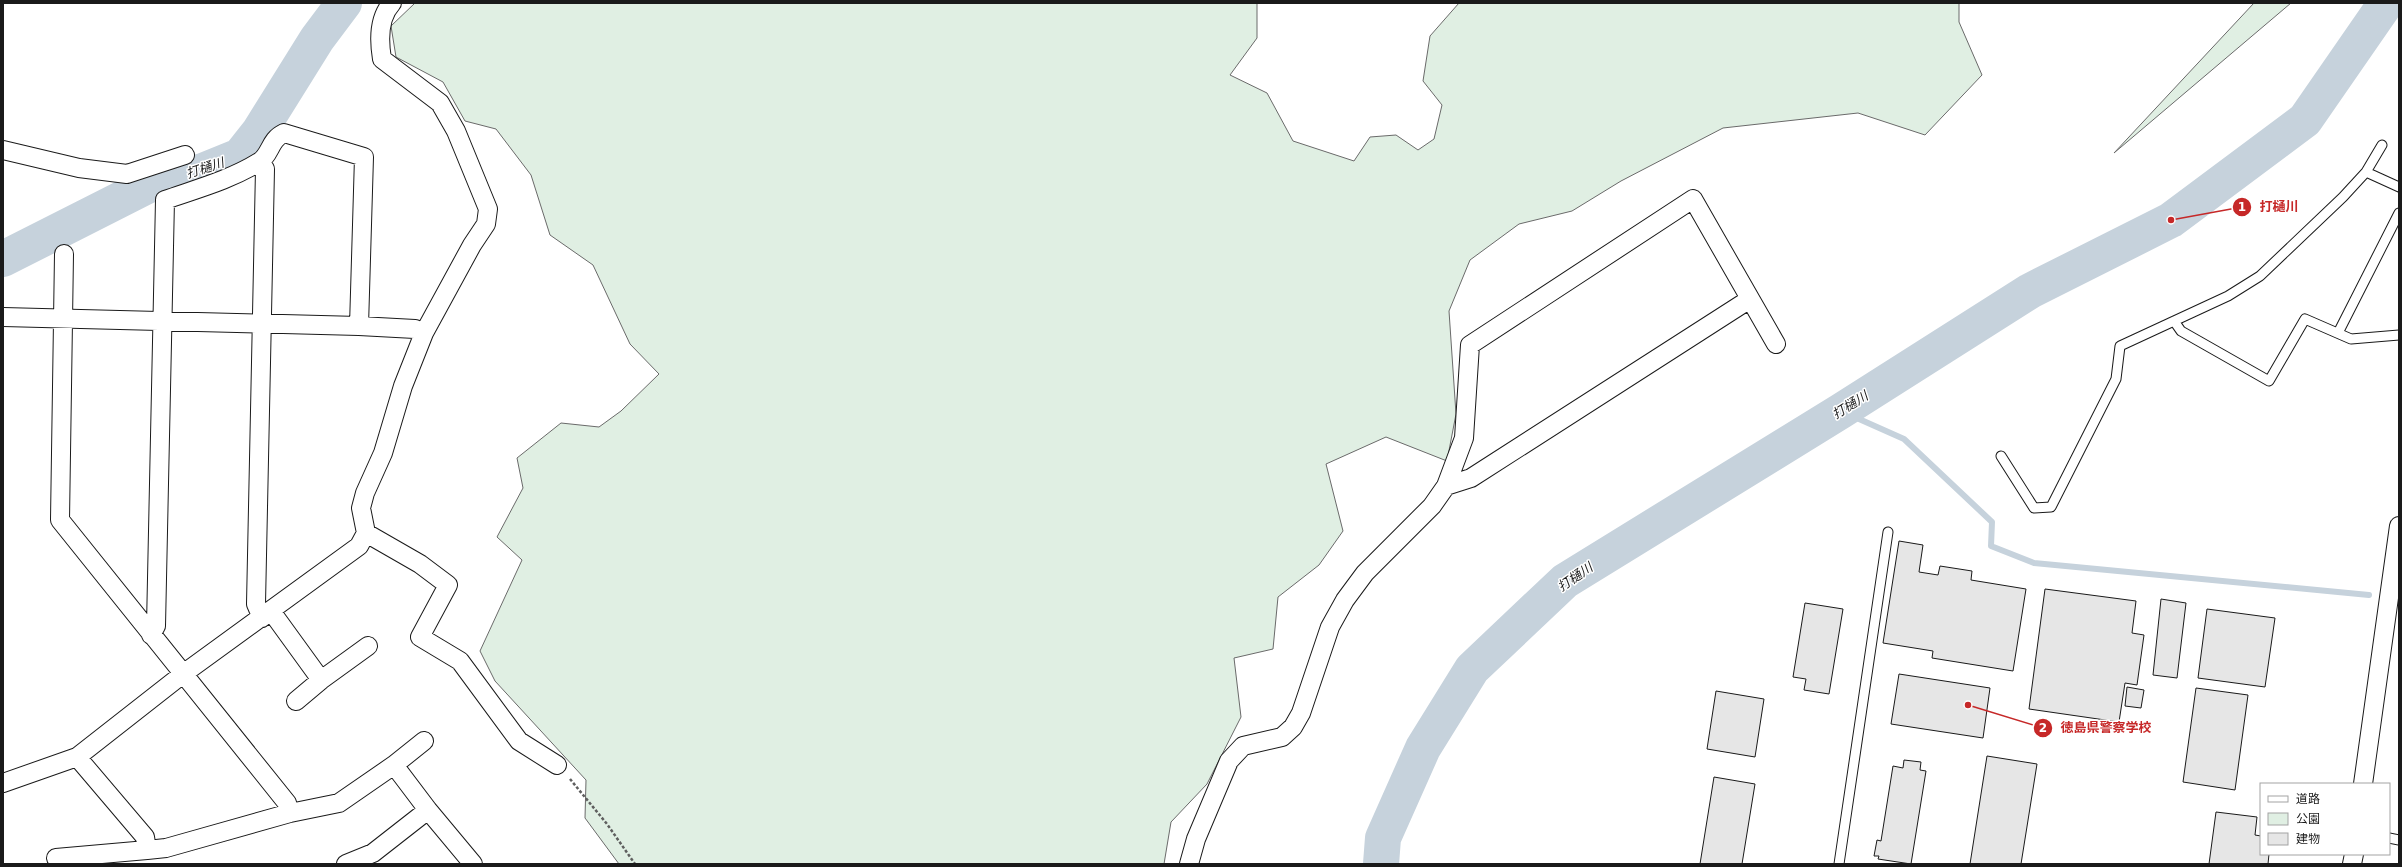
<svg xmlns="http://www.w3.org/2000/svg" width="2402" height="867" font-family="'DejaVu Sans','Noto Sans JP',sans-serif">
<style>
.green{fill:#e0efe3;stroke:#6a6a6a}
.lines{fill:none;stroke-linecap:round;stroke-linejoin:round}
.stream{stroke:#c6d2dc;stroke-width:6}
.river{stroke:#c6d2dc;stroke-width:36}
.building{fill:#e6e6e6;stroke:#1a1a1a}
.lane-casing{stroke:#1a1a1a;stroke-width:11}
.street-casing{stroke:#1a1a1a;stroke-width:20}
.path{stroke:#5f5f5f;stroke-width:2.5;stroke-dasharray:3 2;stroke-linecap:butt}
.lane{stroke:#fff;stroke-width:9}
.street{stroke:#fff;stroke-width:18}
.labels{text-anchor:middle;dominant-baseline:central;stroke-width:3;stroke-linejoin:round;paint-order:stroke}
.water-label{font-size:13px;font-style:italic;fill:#1a1a1a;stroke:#fff}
.leader{fill:none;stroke:#c62828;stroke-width:1.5}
.callout-dot{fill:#c62828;stroke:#fff;stroke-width:1.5}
.mark-label{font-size:12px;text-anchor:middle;font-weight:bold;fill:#fff}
.callout-label{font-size:13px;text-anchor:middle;font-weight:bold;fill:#c62828;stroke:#fff;stroke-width:3;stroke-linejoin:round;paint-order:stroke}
</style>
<rect width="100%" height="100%" fill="#fff"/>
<!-- green -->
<path class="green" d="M415,3h842v35l-27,37 37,18 26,48 61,20 16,-24 26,-2 22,15 16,-11 8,-34 -19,-24 7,-45 29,-33h500v19l23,53 -57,60 -67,-22 -135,15 -102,53 -49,30 -53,13 -49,36 -21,51 7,103 -9,47 -61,-24 -60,27 17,67 -24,34 -41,32 -5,52 -39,9 7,59 -34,67 -36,38 -7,42h-545l-34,-46 1,-38 -91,-99 -15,-30 42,-91 -25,-23 26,-49 -6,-30 44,-35 38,4 22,-16 38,-37 -29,-30 -37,-79 -43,-30 -19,-60 -35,-46 -31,-8 -22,-39 -47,-25 -5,-31z
M2254,3h37l-177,150z"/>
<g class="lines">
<!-- stream -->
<path class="stream" d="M1841,411l63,28 88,83 -1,24 43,17 335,32"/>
<!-- river -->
<path class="river" d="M3,259l148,-75 52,-13 37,-15 19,-24 58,-93 27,-36
M1381,864l2,-26 40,-90 49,-79 93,-88 276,-170 189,-120 141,-71 134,-100 81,-117"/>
</g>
<!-- building -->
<path class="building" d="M1899,541l24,4 -4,27 19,3 2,-9 32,5 -1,9 55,9 -13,82 -81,-13 1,-7 -50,-8z
M2045,589l91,12 -4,32 12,2 -7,50 -12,-2 -6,39 -90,-13z
M2161,599l25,4 -9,75 -24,-3z
M1805,603l38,6 -14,85 -25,-4 2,-11 -13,-2z
M2207,609l68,9 -10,69 -67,-9z
M1899,674l91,14 -7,50 -92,-14z
M2127,687l17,3 -3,18 -16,-2z
M2196,688l52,7 -13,95 -52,-8z
M1716,691l48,8 -9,58 -48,-8z
M1987,756l50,8 -16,100h-51z
M1904,760l17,2 -1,8 6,1 -15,93 -33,-5 1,-3h-5l3,-16 4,1 12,-75 10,2z
M1714,777l41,7 -13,80h-42z
M2216,812l41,5 -2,18 6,1v18h8l-1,10h-59z"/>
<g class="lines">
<defs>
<path id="lane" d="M2382,145l-16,27 33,15
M2174,321l7,10 88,50 36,-62 46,20 48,-4
M2338,333l61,-120
M2001,456l33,52 17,-1 65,-128 4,-33 108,-50 32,-20 83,-79 23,-25
M2389,838l10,2
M1839,864l49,-332"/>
<path id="street" d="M3,150l76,18 48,6 58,-19
M261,162l4,7 -9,435 6,14
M64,254l-4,266 227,283 3,10
M3,317l356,9 56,3 9,4 48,-88 14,-21 2,-15 -32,-78 -16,-28 -58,-44c-3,-18 -4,-41 10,-56
M1446,486l18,-48 6,-93 223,-146 83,145
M366,533l-5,-25 4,-15 18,-40 20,-67 21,-53
M271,611l50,69
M151,635l5,-9 9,-426c31,-11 65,-20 94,-38 12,-7 10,-22 25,-29l80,24 -5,169
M296,701l25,-21 47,-34
M424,741l-30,24 34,45 45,54
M3,783l74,-26 106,-83 176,-128 7,-13 54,31 28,21 -28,52 40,24 59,80 38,24
M2363,784l36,-258
M147,850l19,-2 124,-35 49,-10 55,-38
M56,858l91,-8 -2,-13 -68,-80
M346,864l27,-11 55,-43
M1189,864l7,-25 33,-78 14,-15 39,-9 11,-10 8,-14 29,-86 15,-27 20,-27 67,-67 14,-20 25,-8 279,-179
M2352,864l2,-10"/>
</defs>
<!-- lane casing -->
<use href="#lane" class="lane-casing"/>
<!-- street casing -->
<use href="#street" class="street-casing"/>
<!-- path -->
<path class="path" d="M570,779l37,45 28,40"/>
<!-- lane -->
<use href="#lane" class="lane"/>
<!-- street -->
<use href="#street" class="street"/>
</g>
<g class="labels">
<!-- water labels -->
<g class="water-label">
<text transform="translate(205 168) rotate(-18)">打樋川</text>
<text transform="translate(1850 405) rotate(-32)">打樋川</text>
<text transform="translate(1575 577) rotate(-35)">打樋川</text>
</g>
</g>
<!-- callouts -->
<path class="leader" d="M2171 220L2242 207M1968 705L2043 728"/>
<g class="callout-dot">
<circle cx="2171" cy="220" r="4"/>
<circle cx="1968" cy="705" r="4"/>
<circle cx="2242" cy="207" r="10"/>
<circle cx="2043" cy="728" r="10"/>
</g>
<g class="mark-label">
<text x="2242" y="211">1</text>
<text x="2043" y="732">2</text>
</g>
<g class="callout-label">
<text x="2279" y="211">打樋川</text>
<text x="2106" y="732">徳島県警察学校</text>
</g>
<!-- border -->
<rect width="2402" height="867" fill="none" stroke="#1a1a1a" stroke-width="8"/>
<!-- legend -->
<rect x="2260" y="783" width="130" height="72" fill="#ffffff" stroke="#a3a3a3"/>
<rect x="2268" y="796" width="20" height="6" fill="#ffffff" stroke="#a3a3a3"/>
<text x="2296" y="803" font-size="12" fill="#1a1a1a">道路</text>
<rect x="2268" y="813" width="20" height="12" fill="#e0efe3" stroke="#a3a3a3"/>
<text x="2296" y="823" font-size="12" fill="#1a1a1a">公園</text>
<rect x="2268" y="833" width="20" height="12" fill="#e6e6e6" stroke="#a3a3a3"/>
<text x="2296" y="843" font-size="12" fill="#1a1a1a">建物</text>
</svg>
